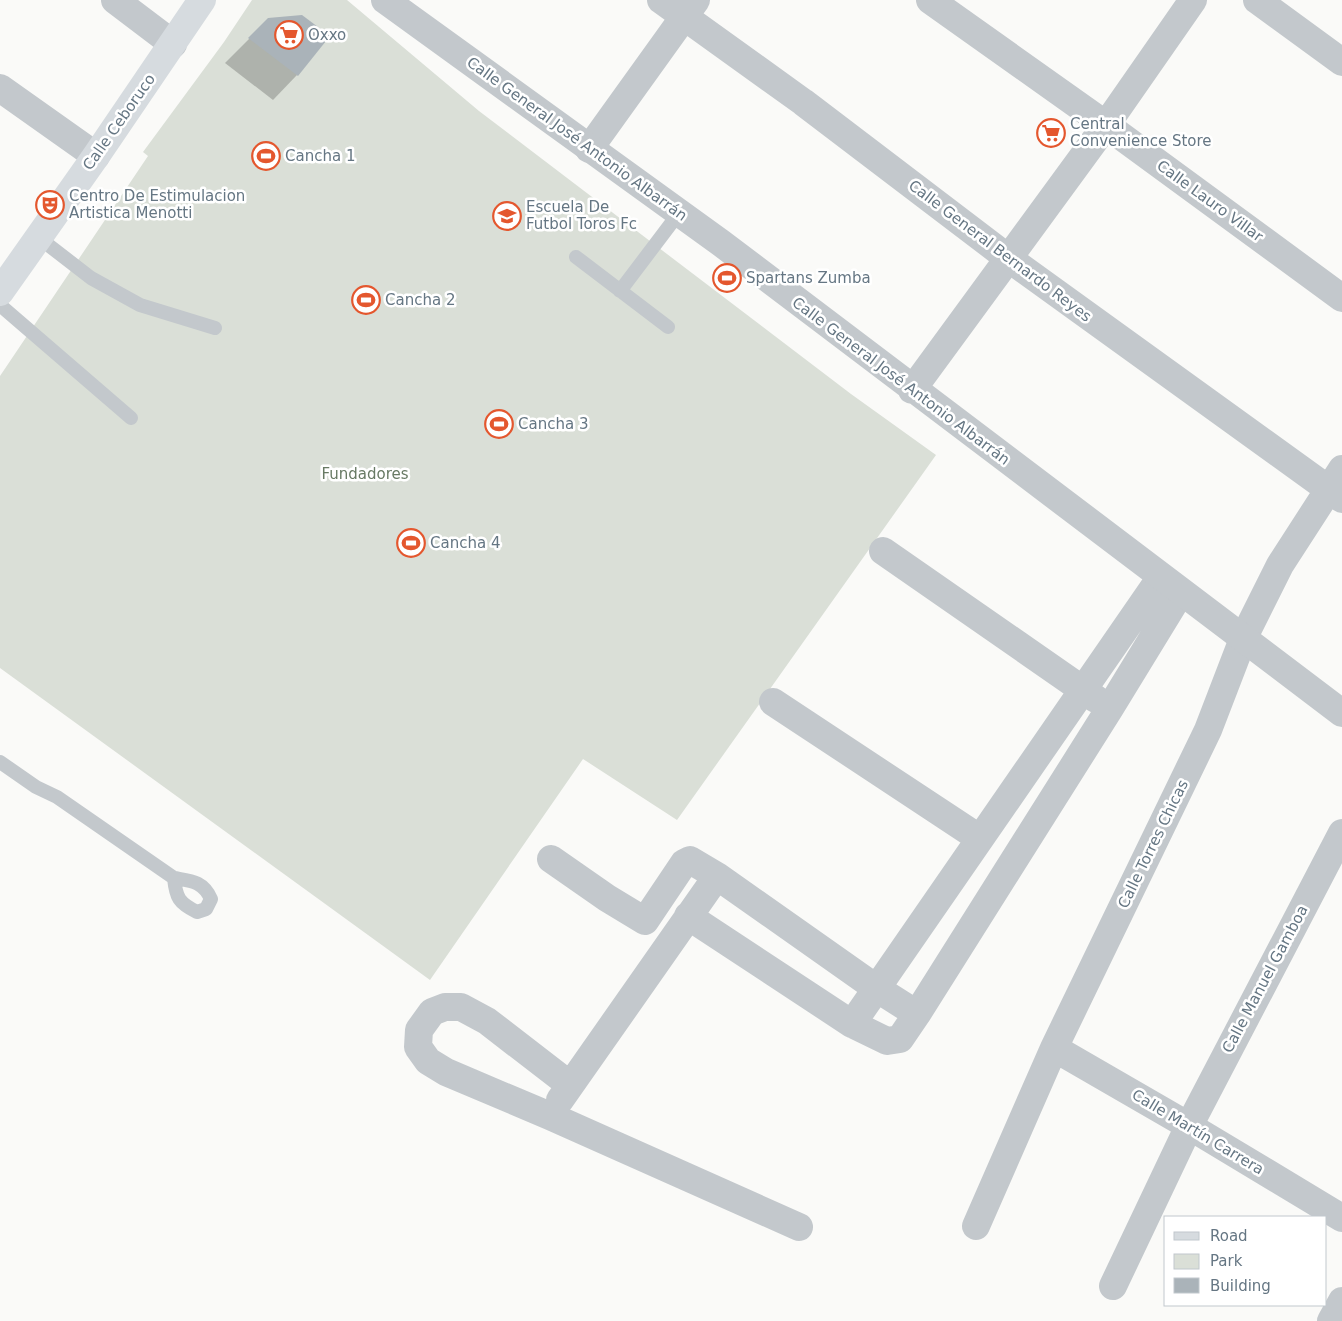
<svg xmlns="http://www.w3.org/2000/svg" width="1342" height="1321" font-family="'DejaVu Sans',sans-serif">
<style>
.green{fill:#dadfd7}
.shadow{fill:#0003}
.building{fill:#aab3b9}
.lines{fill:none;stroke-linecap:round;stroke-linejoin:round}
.service{stroke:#c3c8cc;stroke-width:14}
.minor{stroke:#c3c8cc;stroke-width:28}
.tertiary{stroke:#c3c8cc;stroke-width:28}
.secondary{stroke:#d6dbdf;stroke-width:28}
.labels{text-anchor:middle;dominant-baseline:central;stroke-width:5;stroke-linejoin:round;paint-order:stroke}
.poi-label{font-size:15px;fill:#657683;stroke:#fff;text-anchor:start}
.street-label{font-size:15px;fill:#657683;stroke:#fff}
.park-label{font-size:15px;fill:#687a64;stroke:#fff}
</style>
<rect width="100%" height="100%" fill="#fafaf8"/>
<!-- green -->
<path class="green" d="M252,0h95l132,111 372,283 85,61 -259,365 -94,-61 -153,221 -430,-312v-292l148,-220 -5,-4 81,-110z"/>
<!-- shadow -->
<path class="shadow" d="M268,20l29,55 -24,25 -48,-37z"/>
<!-- building -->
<path class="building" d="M302,15l28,21 -32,40 -50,-38 20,-20z"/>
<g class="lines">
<!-- service -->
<path class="service" d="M38,237l53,41 49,27 75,23
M576,257l92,70
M620,291l59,-78
M0,305l131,113
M0,762l36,25 21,10 117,81c17,3 29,3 37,21l-5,10 -9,3c-18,-9 -21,-14 -23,-34"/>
<!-- minor -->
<path class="minor" d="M115,0l58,44
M661,0l142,102 205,156 334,241
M930,0l176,125 236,173
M1257,0l85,62
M0,88l96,68
M589,149l107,-149
M883,551l213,148
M773,702l206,136
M551,859l56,39 38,23 39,-58 6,-3 27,16 159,112 41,26
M688,916l164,108 35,17 13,-2 17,-25 193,-306 71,-116
M852,1024l309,-447
M1054,1048l135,78 153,92
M570,1085l-83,-64 -26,-14h-16l-13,5 -13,18 -1,17 10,14 18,11 104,44 249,111
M560,1100l157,-224
M976,1226l78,-178 154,-318 35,-91 37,-74 62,-96
M1113,1286l76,-160 153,-293
M1331,1321l11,-20"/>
<!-- tertiary -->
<path class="tertiary" d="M385,0l336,243 621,470
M912,390l194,-265 87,-125"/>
<!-- secondary -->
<path class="secondary" d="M0,292l96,-136 106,-156"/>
</g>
<!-- icons -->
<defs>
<symbol id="supermarket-ring" viewBox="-11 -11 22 22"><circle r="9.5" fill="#fff" stroke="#e4572e" stroke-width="1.5"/><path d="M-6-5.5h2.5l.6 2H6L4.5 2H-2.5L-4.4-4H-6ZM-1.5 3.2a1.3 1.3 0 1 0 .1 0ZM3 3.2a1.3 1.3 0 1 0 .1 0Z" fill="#e4572e"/></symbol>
<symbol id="stadium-ring" viewBox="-11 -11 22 22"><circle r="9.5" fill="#fff" stroke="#e4572e" stroke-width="1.5"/><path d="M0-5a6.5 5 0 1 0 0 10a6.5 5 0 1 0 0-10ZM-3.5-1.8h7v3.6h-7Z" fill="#e4572e"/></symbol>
<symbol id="theatre-ring" viewBox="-11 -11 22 22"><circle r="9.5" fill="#fff" stroke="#e4572e" stroke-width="1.5"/><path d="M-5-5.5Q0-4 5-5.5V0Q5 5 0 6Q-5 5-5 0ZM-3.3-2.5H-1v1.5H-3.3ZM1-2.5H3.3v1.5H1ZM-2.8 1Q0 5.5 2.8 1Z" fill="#e4572e"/></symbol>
<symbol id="school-ring" viewBox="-11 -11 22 22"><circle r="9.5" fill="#fff" stroke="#e4572e" stroke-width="1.5"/><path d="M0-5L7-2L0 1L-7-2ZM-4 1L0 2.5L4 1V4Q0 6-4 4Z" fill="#e4572e"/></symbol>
</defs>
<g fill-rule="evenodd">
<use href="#supermarket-ring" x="273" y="19" width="32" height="32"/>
<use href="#supermarket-ring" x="1035" y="117" width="32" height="32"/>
<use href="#stadium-ring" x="250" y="140" width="32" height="32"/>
<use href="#theatre-ring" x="34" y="189" width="32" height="32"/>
<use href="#school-ring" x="491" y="200" width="32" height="32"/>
<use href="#stadium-ring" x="711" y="262" width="32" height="32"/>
<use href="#stadium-ring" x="350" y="284" width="32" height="32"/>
<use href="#stadium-ring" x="483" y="408" width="32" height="32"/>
<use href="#stadium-ring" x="395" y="527" width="32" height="32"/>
</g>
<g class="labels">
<!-- poi labels -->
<g class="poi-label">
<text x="308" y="35">Oxxo</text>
<text x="1070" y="124">Central<tspan x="1070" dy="17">Convenience Store</tspan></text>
<text x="285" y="156">Cancha 1</text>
<text x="69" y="196">Centro De Estimulacion<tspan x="69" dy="17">Artistica Menotti</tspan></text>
<text x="526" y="207">Escuela De<tspan x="526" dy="17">Futbol Toros Fc</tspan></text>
<text x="746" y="278">Spartans Zumba</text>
<text x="385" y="300">Cancha 2</text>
<text x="518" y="424">Cancha 3</text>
<text x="430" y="543">Cancha 4</text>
</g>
<!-- street labels -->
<g class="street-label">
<text transform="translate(119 122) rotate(-55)">Calle Ceboruco</text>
<text transform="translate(577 139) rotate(36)">Calle General José Antonio Albarrán</text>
<text transform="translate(1210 201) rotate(36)">Calle Lauro Villar</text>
<text transform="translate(1000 251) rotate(37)">Calle General Bernardo Reyes</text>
<text transform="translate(901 381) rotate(37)">Calle General José Antonio Albarrán</text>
<text transform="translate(1153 844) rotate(-64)">Calle Torres Chicas</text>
<text transform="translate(1265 979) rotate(-62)">Calle Manuel Gamboa</text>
<text transform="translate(1198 1132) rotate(31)">Calle Martín Carrera</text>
</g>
<!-- park labels -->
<g class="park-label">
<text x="365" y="474">Fundadores</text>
</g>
</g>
<!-- legend -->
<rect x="1164" y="1216" width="162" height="90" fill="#ffffff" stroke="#c1c8cd"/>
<rect x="1174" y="1232" width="25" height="8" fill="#d6dbdf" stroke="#c1c8cd"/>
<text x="1210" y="1241" font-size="15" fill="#657683">Road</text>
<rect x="1174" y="1254" width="25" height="15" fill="#dadfd7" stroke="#c1c8cd"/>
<text x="1210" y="1266" font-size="15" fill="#657683">Park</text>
<rect x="1174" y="1278" width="25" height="15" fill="#aab3b9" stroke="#c1c8cd"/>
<text x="1210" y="1291" font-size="15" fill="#657683">Building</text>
</svg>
